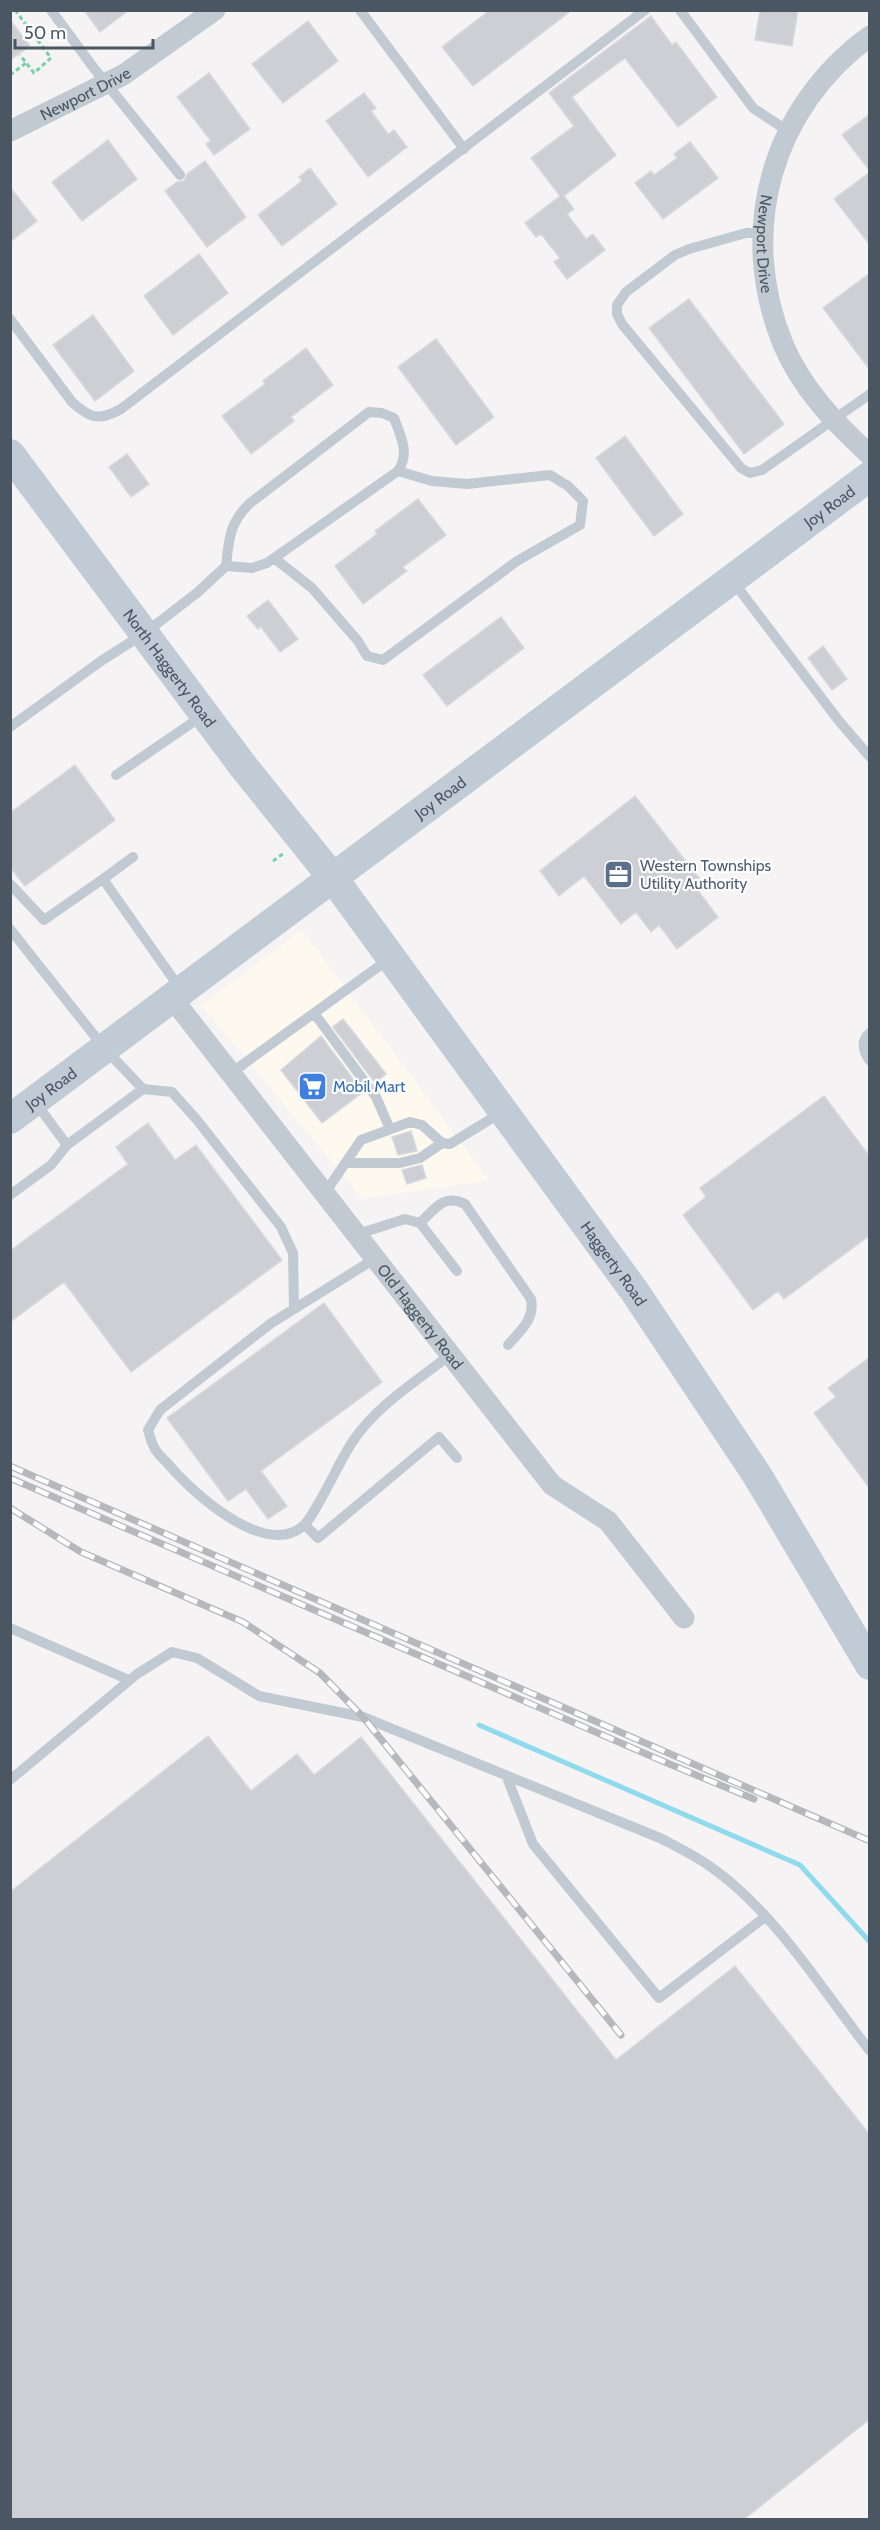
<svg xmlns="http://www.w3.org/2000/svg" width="880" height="2530" font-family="Cabin,sans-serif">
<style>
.commercial{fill:#fdf9ef}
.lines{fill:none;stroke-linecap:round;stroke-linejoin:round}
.stream{stroke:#90daee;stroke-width:5}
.building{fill:#cdcfd5;stroke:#d7d9de;stroke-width:1.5}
.path{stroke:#7ad0a6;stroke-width:3;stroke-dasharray:4.5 3;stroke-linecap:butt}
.lane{stroke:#c1cad2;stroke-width:10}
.street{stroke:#c1cad2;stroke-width:21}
.secondary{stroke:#c1cbd6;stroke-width:30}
.rail-casing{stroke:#b5b8bd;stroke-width:7}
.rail{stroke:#fff;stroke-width:4.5;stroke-dasharray:14;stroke-linecap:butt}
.labels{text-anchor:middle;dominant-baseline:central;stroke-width:4.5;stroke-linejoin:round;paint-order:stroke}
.street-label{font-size:16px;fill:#4a5661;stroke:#fff}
.service-label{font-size:16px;fill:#4e5e75;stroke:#fff;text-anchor:start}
.shop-label{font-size:16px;fill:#366cbe;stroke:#fff;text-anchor:start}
</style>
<rect width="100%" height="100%" fill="#f5f3f3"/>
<!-- commercial -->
<path class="commercial" d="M302,930l187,250 -126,19 -162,-194z"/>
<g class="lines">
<!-- stream -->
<path class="stream" d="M479,1725l321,140 70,77"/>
</g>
<!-- building -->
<path class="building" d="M84,10h45l-29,22z
M490,10h82l-99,76 -31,-39z
M760,10h38l-6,36 -37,-6z
M651,16l21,29 4,-3 41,55 -39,30 -53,-69 -53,39 44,58 -52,41 10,13 -7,5 19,25 7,-5 12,16 -38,29 -13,-17 6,-4 -19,-24 -5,3 -11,-14 35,-27 -29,-38 43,-32 -25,-33z
M10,20l20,26 -20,14z
M308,21l30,40 -55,42 -31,-39z
M209,73l41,56 -36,26 -8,-11 5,-3 -34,-44z
M364,93l12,15 -5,3 17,23 6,-4 13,17 -39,30 -42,-56z
M870,114v57l-28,-36z
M108,140l29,39 -55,42 -30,-39z
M690,142l28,36 -55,41 -28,-36 16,-12 3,4 23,-17 -3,-4z
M205,161l41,56 -39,30 -42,-56 12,-9 7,-1 3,-7z
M310,168l27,36 -55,42 -24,-31 44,-34 -3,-4z
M870,172v73l-36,-46z
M10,187l27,34 -27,21z
M199,254l29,39 -55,42 -29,-39z
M870,273v97l-47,-62z
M689,299l95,125 -40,30 -95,-126z
M93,315l41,56 -39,30 -42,-56z
M436,339l58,78 -38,28 -58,-78z
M306,348l27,37 -42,32 3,4 -43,33 -29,-38 43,-32 -2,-3z
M625,436l58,78 -29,22 -58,-78z
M127,454l22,30 -18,13 -22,-30z
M418,499l28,36 -43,32 4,4 -44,33 -28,-38 42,-32 -2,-3z
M268,600l30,39 -18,13 -19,-25 -3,2 -11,-13z
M501,617l23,31 -77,58 -24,-31z
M823,646l24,33 -15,11 -24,-32z
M75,765l40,55 -90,66 -15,-19v-54z
M635,796l71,91 -7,5 19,25 -41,32 -18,-24 -8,7 -15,-20 -15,12 -37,-48 -25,20 -19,-25z
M343,1019l43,55 -11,9 -42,-56z
M321,1036l42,56 -41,31 -41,-53z
M824,1096l46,61v78l-86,64 -6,-8 -25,19 -70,-95 23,-18 -6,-9z
M148,1123l27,37 21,-15 86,115 -151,112 -67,-90 -54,40v-71l118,-87 -12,-17z
M411,1131l6,20 -19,4 -6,-18z
M422,1165l4,13 -19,6 -5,-14z
M324,1303l58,79 -121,89 26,35 -19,13 -22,-30 -18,12 -61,-83z
M870,1357v132l-56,-76 22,-16 -8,-9z
M208,1736l43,55 46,-37 17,21 47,-38 255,323 119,-94 135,169v284l-127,101h-733v-628z"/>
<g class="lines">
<!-- path -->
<path class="path" d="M15,10l36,48 -17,15 -14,-18
M10,75l16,-12
M273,861l11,-8"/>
<!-- lane -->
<path class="lane" d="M51,10l42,57 87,108
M360,10l104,139
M680,10l73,98 35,23
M762,233h-16l-57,16 -14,6 -49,37 -9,13v9l5,10 119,144 9,5 12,-3 108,-76
M10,319l62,83c19,17 27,19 49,7l524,-399
M274,558l38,30 46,53 9,15 16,4 134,-99 63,-36 3,-24 -15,-15 -18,-11 -83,9 -35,-3 -34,-10
M732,580l107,141 31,36
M10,727l91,-66 44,-28 53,-41 28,-26 26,2 15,-5 131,-92c12,-18 3,-34 -4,-53l-12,-5 -13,-1 -120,92c-20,20 -20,35 -23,62
M116,775l86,-59
M133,857l-30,22 78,111
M10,884l34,36 59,-41
M10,929l95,120 38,40 -76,56 -16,20 -41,30
M314,1013l62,84 14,32
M870,1033c-10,8 -7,19 0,28
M231,1073l158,-114
M143,1089l29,3 25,28 84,107 12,26 1,56
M35,1102l32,43
M345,1163h55l20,-5 22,-15
M325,1193l36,-53 49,-18 12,3 20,18 8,1 52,-32
M420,1223c15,-14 24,-30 45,-19l66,95c4,20 -10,31 -23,46
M358,1234l47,-15 15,4 37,48
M376,1258l-106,66 -110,86 -12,20c2,6 3,12 6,17 3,7 10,12 15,18 24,28 94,92 133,62 13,-10 38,-68 51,-86 24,-36 64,-60 98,-87
M305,1525l13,13 121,-101 18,21
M10,1628l119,52
M506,1775l27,69 126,154 106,-81
M10,1780l127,-106 35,-22 25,6 62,38 104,21 297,121c19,10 38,19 55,32 60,43 109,122 155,181"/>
<!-- street -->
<g class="street">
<path id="s1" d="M870,36c-99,72 -133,195 -87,308 19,45 52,79 87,111"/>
<path id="s2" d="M10,131l113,-56 92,-65"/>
<path id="s3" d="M172,998l380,487 56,36 76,97"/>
</g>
<!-- secondary -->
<g class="secondary">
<path id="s4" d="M10,454l233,312 90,112 302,414 122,183 113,190"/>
<path id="s5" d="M10,1119l860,-643"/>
</g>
<defs>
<path id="rail" d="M10,1466l860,375
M10,1478l657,285 87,36
M10,1508l71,44 162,70 77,51 43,44 258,318"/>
</defs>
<!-- rail casing -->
<use href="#rail" class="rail-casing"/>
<!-- rail -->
<use href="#rail" class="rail"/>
</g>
<!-- icons -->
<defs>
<symbol id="office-square" viewBox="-11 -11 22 22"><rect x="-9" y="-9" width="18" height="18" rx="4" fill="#5c6f8a" stroke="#fff"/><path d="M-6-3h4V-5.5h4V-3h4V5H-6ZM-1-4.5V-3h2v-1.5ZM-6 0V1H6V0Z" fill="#fff"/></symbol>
<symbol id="supermarket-square" viewBox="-11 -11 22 22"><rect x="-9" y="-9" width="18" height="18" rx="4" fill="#3f7fe0" stroke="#fff"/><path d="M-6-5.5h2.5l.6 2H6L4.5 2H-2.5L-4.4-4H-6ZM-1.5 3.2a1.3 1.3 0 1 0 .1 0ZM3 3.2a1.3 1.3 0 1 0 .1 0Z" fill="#fff"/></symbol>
</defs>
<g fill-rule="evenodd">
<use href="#office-square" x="602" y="858" width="33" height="33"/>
<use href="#supermarket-square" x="296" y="1070" width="33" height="33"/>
</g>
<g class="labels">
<!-- street labels -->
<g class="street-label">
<text stroke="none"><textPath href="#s2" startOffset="84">Newport Drive</textPath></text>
<text stroke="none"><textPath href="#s1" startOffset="243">Newport Drive</textPath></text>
<text stroke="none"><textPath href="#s5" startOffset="1023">Joy Road</textPath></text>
<text stroke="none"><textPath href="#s4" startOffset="267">North Haggerty Road</textPath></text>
<text stroke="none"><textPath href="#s5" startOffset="537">Joy Road</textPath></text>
<text stroke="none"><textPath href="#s5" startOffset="51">Joy Road</textPath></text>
<text stroke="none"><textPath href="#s4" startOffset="1010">Haggerty Road</textPath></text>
<text stroke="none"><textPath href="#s3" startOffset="404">Old Haggerty Road</textPath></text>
</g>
<!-- service labels -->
<g class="service-label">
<text x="640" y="865">Western Townships<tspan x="640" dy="18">Utility Authority</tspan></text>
</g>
<!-- shop labels -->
<g class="shop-label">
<text x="333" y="1086">Mobil Mart</text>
</g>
</g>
<!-- border -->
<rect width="880" height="2530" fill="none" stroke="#4a5661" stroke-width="24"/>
<!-- scale -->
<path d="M15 39v9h138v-9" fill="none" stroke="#4a5661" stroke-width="3"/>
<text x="24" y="39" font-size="18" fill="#4a5661" stroke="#ffffff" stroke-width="4.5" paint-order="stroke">50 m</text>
</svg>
